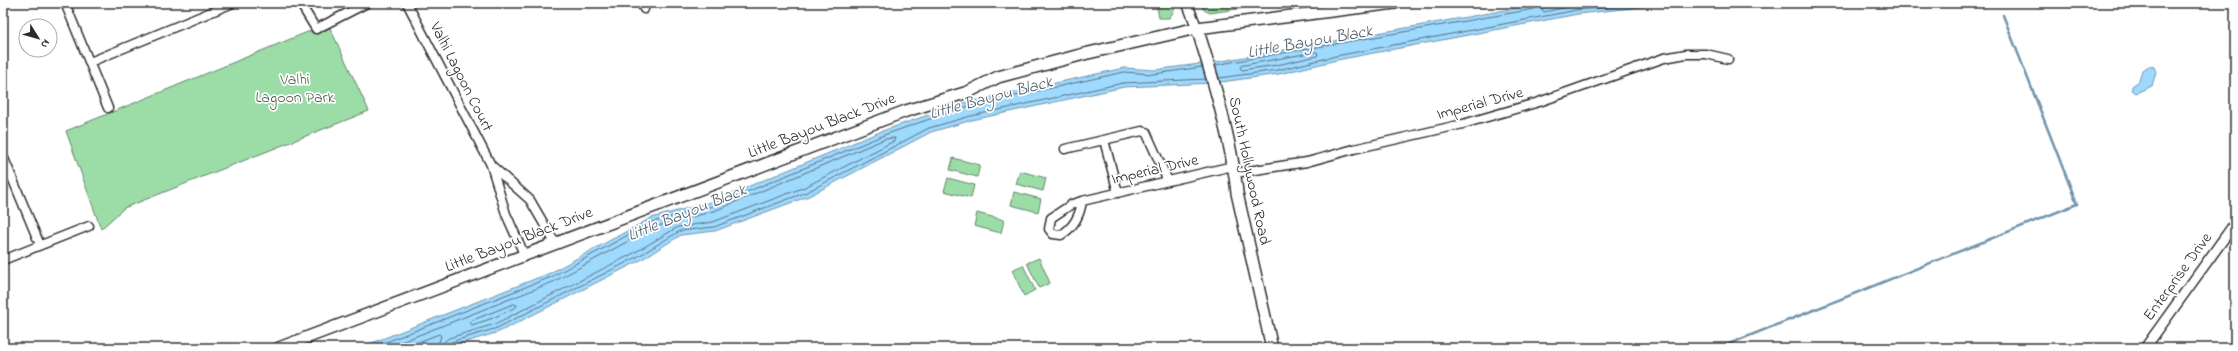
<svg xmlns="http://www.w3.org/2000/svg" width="2238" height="351" font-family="'Indie Flower',sans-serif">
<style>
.green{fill:#9cdda7;stroke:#648469}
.water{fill:#9ed9fe;stroke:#7093aa}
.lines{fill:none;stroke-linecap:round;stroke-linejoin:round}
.shore{stroke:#59717f;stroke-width:1}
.stream{stroke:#7093aa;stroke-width:2.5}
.minor-casing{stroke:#2b2b2b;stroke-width:11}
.tertiary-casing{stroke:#2b2b2b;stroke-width:12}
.secondary-casing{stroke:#2b2b2b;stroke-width:14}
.minor{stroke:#fff;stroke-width:8}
.tertiary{stroke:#fff;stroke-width:9}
.secondary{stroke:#fff;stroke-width:11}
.labels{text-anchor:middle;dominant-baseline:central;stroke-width:3.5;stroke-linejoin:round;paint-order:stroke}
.street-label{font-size:16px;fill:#2b2b2b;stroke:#fff}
.park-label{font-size:16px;fill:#4d6050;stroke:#fff}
.water-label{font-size:17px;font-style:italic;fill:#4e5f6a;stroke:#fff}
</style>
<rect width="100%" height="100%" fill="#fff"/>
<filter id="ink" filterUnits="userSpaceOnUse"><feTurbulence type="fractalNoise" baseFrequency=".025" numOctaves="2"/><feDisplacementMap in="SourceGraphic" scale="8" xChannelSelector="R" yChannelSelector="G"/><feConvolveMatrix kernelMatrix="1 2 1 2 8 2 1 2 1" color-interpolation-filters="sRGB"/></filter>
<g filter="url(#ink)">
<!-- green -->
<path class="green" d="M1159,3h15v8l-5,7h-10l-2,-11z
M1200,3h79l-69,10 -6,-3z
M330,28l39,83 -245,97 -23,21 -35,-98 244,-100 5,3z
M953,158l27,7 -3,12 -27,-7z
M1020,171l26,7 -3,13 -27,-7z
M948,178l26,7 -3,13 -27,-7z
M1014,192l27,7 -3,13 -27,-7z
M977,213l27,7 -3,13 -27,-7z
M1039,258l11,25 -11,5 -12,-25z
M1023,265l12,25 -11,6 -12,-26z"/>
<!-- water -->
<path class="water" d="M1545,3h133l-100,11 -241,46 -58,14 -65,9 -90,4 -152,33 -41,12 -122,64 -94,35 -34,4 -42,26 -140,71 -53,16h-87l191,-75 101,-55 60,-16 171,-71 78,-27 164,-36 30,2 68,-9z
M2149,66l5,1 2,5 -4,14 -16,7 -4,-3v-4l7,-5 3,-11z"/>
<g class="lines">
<!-- shore -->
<path class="shore" d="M1544,3l-2,7 2,2 33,-7 31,-2
M1316,52l2,1 -1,3 -40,9 -35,5 -2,-2 1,-2z
M1215,65l319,-56 5,-6
M1219,78l59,-8 58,-14 241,-46 68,-7
M514,304l3,1 -1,2 -23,11 -21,7 -2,-2 1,-2z
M371,348l180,-71 101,-55 61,-16 171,-71 77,-27 163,-36 30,2 48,-7
M386,348l167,-66 101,-55 60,-16 171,-72 10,-1 -1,3 -89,46 -92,35 -35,5 -44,26 -139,71 -46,14 -5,4 -1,6
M403,348l36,-14 2,2 -4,12
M448,348l3,-6 46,-14 140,-71 43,-26 34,-4 93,-35 122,-64 42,-12 152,-33 83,-4"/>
<!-- stream -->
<path class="stream" d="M1719,348l358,-144 -74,-189"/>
<defs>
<path id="minor" d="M65,3l43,105
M300,3l16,26 51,-26
M407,3l84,162 15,49 18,40
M641,3l3,6
M90,62l143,-59
M1104,140l14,53
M1065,149l77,-18 4,1 22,49
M3,156l37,89
M491,165l39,35 25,43
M1235,173l72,-11 47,-13 109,-25 76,-22 125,-44 22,-4h20l22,5
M1082,201c-2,15 -8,26 -21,34l-8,-1 -4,-5 2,-11 21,-14 10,-3 151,-35
M3,260l86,-34"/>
<path id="tertiary" d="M1187,3l10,25
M2145,348l90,-125"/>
<path id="secondary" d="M1197,28c16,50 35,114 40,165l35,155
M279,348l627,-237 62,-19 30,-15 86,-23 113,-26 198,-25"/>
</defs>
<!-- minor casing -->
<use href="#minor" class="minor-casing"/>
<!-- tertiary casing -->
<use href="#tertiary" class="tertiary-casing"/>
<!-- secondary casing -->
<use href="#secondary" class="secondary-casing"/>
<!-- minor -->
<use href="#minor" class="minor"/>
<!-- tertiary -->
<use href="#tertiary" class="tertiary"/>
<!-- secondary -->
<use href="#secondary" class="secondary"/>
</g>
</g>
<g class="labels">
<!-- street labels -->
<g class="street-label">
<text transform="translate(461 77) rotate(63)">Valhi Lagoon Court</text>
<text transform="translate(1480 104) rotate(-15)">Imperial Drive</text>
<text transform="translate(822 126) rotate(-21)">Little Bayou Black Drive</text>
<text transform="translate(1155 170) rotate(-13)">Imperial Drive</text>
<text transform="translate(1249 171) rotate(78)">South Hollywood Road</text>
<text transform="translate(519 240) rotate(-21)">Little Bayou Black Drive</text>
<text transform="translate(2178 277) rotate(-54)">Enterprise Drive</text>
</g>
<!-- park labels -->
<g class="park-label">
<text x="295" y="80">Valhi<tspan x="295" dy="18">Lagoon Park</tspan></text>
</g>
<!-- water labels -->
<g class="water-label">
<text transform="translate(1310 42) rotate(-10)">Little Bayou Black</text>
<text transform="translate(991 98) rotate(-15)">Little Bayou Black</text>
<text transform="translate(687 213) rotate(-22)">Little Bayou Black</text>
</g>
</g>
<!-- margin -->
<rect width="2238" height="351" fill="none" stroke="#fff" stroke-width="16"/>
<rect x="8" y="8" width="2222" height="335" fill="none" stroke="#2b2b2b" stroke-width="1.5" filter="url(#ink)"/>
<!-- north arrow -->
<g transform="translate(38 38) rotate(127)"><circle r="19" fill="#ffffff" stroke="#aaaaaa"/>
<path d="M0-3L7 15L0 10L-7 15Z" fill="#2b2b2b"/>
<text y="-6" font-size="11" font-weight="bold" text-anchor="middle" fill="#2b2b2b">N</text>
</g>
</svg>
